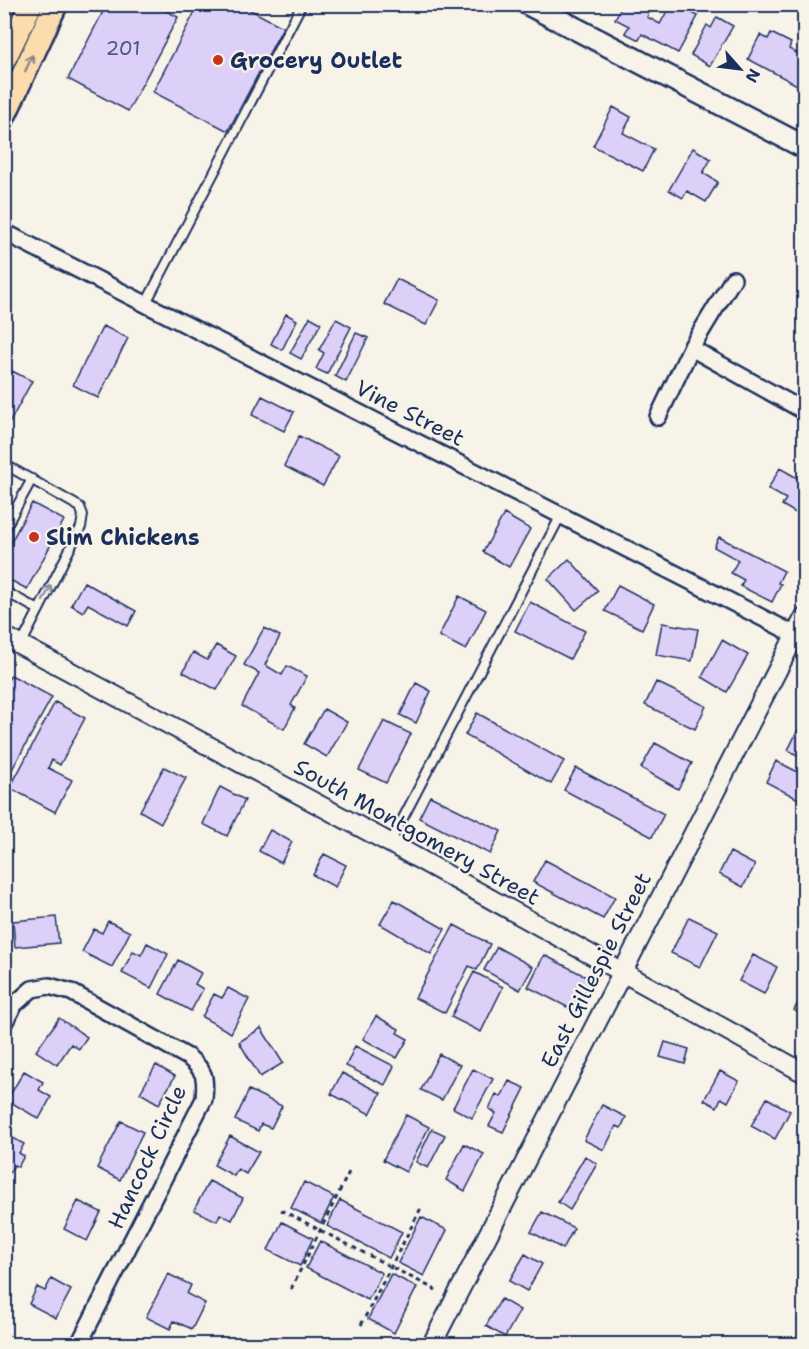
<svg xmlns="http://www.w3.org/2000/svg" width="809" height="1349" font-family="'Shantell Sans',sans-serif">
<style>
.building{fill:#dcd0f8;stroke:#1b2f5e;stroke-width:1.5}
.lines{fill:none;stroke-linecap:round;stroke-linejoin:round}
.service-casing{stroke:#1b2f5e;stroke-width:12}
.minor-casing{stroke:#1b2f5e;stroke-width:20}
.tertiary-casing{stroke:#1b2f5e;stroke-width:22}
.secondary-casing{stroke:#1b2f5e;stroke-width:26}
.primary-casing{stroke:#1b2f5e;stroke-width:27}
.path{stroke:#1b2f5e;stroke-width:3;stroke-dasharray:4.5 4.5;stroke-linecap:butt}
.service{stroke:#f7f3e8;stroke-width:8}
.minor{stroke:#f7f3e8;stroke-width:15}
.tertiary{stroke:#f7f3e8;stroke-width:18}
.secondary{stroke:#f7f3e8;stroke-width:21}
.primary{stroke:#fcdcac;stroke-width:22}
.oneway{stroke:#8c8685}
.oneway2{stroke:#8991a3}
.poi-dot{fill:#c8321e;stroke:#f7f3e8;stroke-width:2}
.labels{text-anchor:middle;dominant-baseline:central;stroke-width:4.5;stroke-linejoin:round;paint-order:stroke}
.number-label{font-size:20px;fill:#4b5784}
.poi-label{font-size:22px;font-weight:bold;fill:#1b2f5e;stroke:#f7f3e8;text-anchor:start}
.street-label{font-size:22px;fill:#1b2f5e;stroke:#f7f3e8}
</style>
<rect width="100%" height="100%" fill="#f7f3e8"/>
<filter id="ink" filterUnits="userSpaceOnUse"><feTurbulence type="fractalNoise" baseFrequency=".0167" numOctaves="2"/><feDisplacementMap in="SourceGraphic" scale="12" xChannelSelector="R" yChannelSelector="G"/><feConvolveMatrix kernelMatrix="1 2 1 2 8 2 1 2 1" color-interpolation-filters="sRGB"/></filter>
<g filter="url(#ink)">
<!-- building -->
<path class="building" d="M107,4h47l24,13 -50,94 -60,-32z
M199,4h40l44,23 -55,104 -75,-39z
M623,4h30l-6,13 13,7 11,-20h4l23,12 -20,37 -36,-19 -3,6 -14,-7 4,-7 -14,-7z
M717,17l16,9 -23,40 -19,-11 16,-30 4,3z
M771,33l20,10 -2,6 15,8v14l-7,14 -49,-26 12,-24 8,4z
M613,107l18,10 -8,16 31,16 -11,22 -50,-25z
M693,148l18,11 -8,14 15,9 -12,20 -19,-11 -4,7 -14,-8z
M397,279l42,21 -13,25 -42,-21z
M286,314l11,6 -15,30 -11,-6z
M310,317l11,6 -20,36 -11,-6z
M336,319l15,8 -24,47 -11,-5 8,-16 -5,-3z
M103,326l25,12 -30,60 -25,-13z
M356,333l12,5 -22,44 -11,-6z
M12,371l20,10 -28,52v-49z
M262,396l32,16 -10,19 -32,-16z
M299,436l40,20 -16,30 -39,-20z
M780,468l24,14v36l-22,-13 4,-6 -18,-10z
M32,503l32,17 -37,69 -23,-12v-22z
M504,514l26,15 -21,38 -26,-15z
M719,537l65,34 -6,12 3,1 -9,18 -32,-16 4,-6 -13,-7 7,-13 -24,-13z
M569,559l29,32 -22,19 -28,-31z
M84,582l52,29 -8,15 -40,-22 -5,8 -12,-7z
M618,585l36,19 -12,25 -37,-18z
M459,596l27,14 -20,40 -27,-14z
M530,602l55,29 -15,28 -55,-28z
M662,623l36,6 -6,32 -36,-6z
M264,628l16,8 -15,29 17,10 5,-9 20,10 -16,29 4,3 -11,21 -42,-23 17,-33 -15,-8z
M722,640l26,15 -21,37 -25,-15z
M216,645l20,11 -19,34 -34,-18 10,-20 14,8z
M11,675l41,22 -48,87v-98z
M656,682l50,24 -11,23 -50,-24z
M416,683l15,8 -15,32 -16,-8z
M55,702l30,16 -25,47 -8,-5 -4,8 24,12 -17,32 -45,-24z
M324,709l23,13 -20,35 -23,-13z
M477,713l87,48 -13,23 -86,-49z
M804,718v41l-16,-9z
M384,721l27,13 -25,49 -27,-13z
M655,743l37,20 -14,26 -37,-21z
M776,761l28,14v27l-38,-20z
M164,767l22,11 -25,45 -21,-12z
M576,768l88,46 -12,23 -88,-47z
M220,787l25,13 -18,36 -24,-12z
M430,796l71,35 -11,23 -71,-36z
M270,830l22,12 -11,21 -22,-12z
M730,852l25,13 -12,22 -24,-13z
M324,854l22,11 -11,22 -22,-12z
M545,860l70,37 -12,22 -70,-37z
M394,900l51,29 -14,25 -51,-30z
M56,917l3,26 -44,4 -2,-26z
M689,917l29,14 -18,36 -29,-14z
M108,921l22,11 -18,35 -30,-15 12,-23 8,4z
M454,925l36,19 -13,26 -8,-4 -24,47 -30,-15z
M147,943l21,11 -17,34 -29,-15 11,-22 8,4z
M497,947l36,20 -13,23 -36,-20z
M544,955l47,24 -16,32 -47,-24z
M753,955l24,12 -13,27 -25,-13z
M178,960l23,13 -6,11 8,5 -12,22 -31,-17z
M474,972l29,15 -22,45 -30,-15z
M228,988l21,11 -18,34 -29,-16 12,-23 8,4z
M804,992v25l-10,-7z
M376,1016l23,13 -2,4 11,6 -11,19 -34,-19z
M59,1018l28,19 -8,12 -8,-5 -14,21 -21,-14z
M261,1028l22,35 -23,14 -21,-35z
M665,1042l24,7 -4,15 -25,-7z
M355,1046l39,20 -9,19 -39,-19z
M439,1054l21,11 -18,35 -21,-10z
M156,1065l19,11 -16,28 -19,-11z
M473,1069l20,10 -21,39 -19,-10z
M24,1071l19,11 -4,8 12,7 -12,22 -32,-19z
M720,1071l19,10 -11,21 -7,-4 -4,9 -13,-7z
M342,1073l39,20 -11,21 -39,-20z
M509,1081l16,7 -22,44 -14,-6 7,-13 -7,-4 7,-15 5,3z
M249,1090l33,16 -11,22 -10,-4 -3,7 -23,-11z
M767,1098l23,13 -15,28 -24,-13z
M602,1105l24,12 -5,11 -5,-2 -12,24 -20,-10z
M406,1115l23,12 -23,45 -23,-12z
M121,1121l22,11 -23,48 -23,-12z
M432,1129l13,6 -17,33 -12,-6z
M4,1133l20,11 -5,9 5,3 -6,11 -4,-2 -10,17z
M230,1136l29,16 -13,22 -8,-5 -4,7 -20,-11z
M464,1144l20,10 -19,37 -19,-11z
M585,1156l12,8 -27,46 -12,-8z
M209,1181l34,17 -11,22 -12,-6 -3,7 -23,-11z
M304,1182l30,15 -13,26 -30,-15z
M340,1200l62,32 -13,26 -62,-32z
M78,1201l23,11 -14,29 -23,-12z
M542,1212l32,16 -11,21 -32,-17z
M421,1217l26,13 -23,46 -26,-13z
M282,1222l31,16 -13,28 -32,-16z
M320,1241l62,32 -14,27 -62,-32z
M525,1254l17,10 -15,27 -18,-10z
M4,1270l8,4 -8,13z
M168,1274l23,11 -4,9 18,9 -13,26 -18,-8 -4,8 -24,-12z
M391,1274l26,13 -23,46 -26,-14z
M51,1279l20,11 -15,28 -27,-14 8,-17 8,4z
M501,1299l19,11 -15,27 -19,-11z
M480,1338l13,6h-17z"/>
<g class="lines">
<defs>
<path id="service" d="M146,303l156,-299
M4,464l76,43 3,8 -2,12 -60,118
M4,530l28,-51
M4,591l35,19
M390,843l171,-328"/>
<path id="minor" d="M4,232l792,403
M691,348l113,63
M658,417l33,-69 42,-69
M4,1023l10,-18 18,-16 17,-3 22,6 117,65c17,14 18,19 16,42l-125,245
M4,1344h1"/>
<path id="tertiary" d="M4,636l386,207 414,230
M432,1344l372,-726"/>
<path id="secondary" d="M528,4l276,143"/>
<path id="primary" d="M4,60l27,-56
M4,116l52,-112"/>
</defs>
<!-- service casing -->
<use href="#service" class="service-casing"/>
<!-- minor casing -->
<use href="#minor" class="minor-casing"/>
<!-- tertiary casing -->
<use href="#tertiary" class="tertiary-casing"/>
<!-- secondary casing -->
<use href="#secondary" class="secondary-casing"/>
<!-- primary casing -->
<use href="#primary" class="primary-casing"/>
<!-- path -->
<path class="path" d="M281,1210l155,80
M291,1289l59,-119
M361,1325l60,-117"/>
<!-- service -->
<use href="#service" class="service"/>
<!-- minor -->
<use href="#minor" class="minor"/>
<!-- tertiary -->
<use href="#tertiary" class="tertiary"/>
<!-- secondary -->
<use href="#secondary" class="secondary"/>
<!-- primary -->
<use href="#primary" class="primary"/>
</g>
<!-- one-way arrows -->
<defs><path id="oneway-shaft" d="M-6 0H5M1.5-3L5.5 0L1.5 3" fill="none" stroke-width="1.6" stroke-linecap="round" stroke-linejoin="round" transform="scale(1.5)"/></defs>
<use class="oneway" href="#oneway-shaft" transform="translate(29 63) rotate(-65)"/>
<use class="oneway2" href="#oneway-shaft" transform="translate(47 593) rotate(-63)"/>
</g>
<!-- markers -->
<g class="poi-dot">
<circle cx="218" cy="60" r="6"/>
<circle cx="34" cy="537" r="6"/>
</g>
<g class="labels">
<!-- number labels -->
<g class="number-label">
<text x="123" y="48">201</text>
</g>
<!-- poi labels -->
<g class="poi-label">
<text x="230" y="60">Grocery Outlet</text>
<text x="46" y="537">Slim Chickens</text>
</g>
<!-- street labels -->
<g class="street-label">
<text transform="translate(410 413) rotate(27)">Vine Street</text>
<text transform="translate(417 832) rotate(29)">South Montgomery Street</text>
<text transform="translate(596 970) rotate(-63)">East Gillespie Street</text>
<text transform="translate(147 1157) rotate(-65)">Hancock Circle</text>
</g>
</g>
<!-- margin -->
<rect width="809" height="1349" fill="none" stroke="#f7f3e8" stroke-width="24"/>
<rect x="12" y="12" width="785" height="1325" fill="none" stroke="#1b2f5e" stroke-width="2" filter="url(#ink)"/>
<!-- north arrow -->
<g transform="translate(740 69) rotate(118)" stroke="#f7f3e8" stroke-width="4.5" paint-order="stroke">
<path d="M0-4.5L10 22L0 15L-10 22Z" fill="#1b2f5e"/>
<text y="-9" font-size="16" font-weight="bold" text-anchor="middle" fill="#1b2f5e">N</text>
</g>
</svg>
